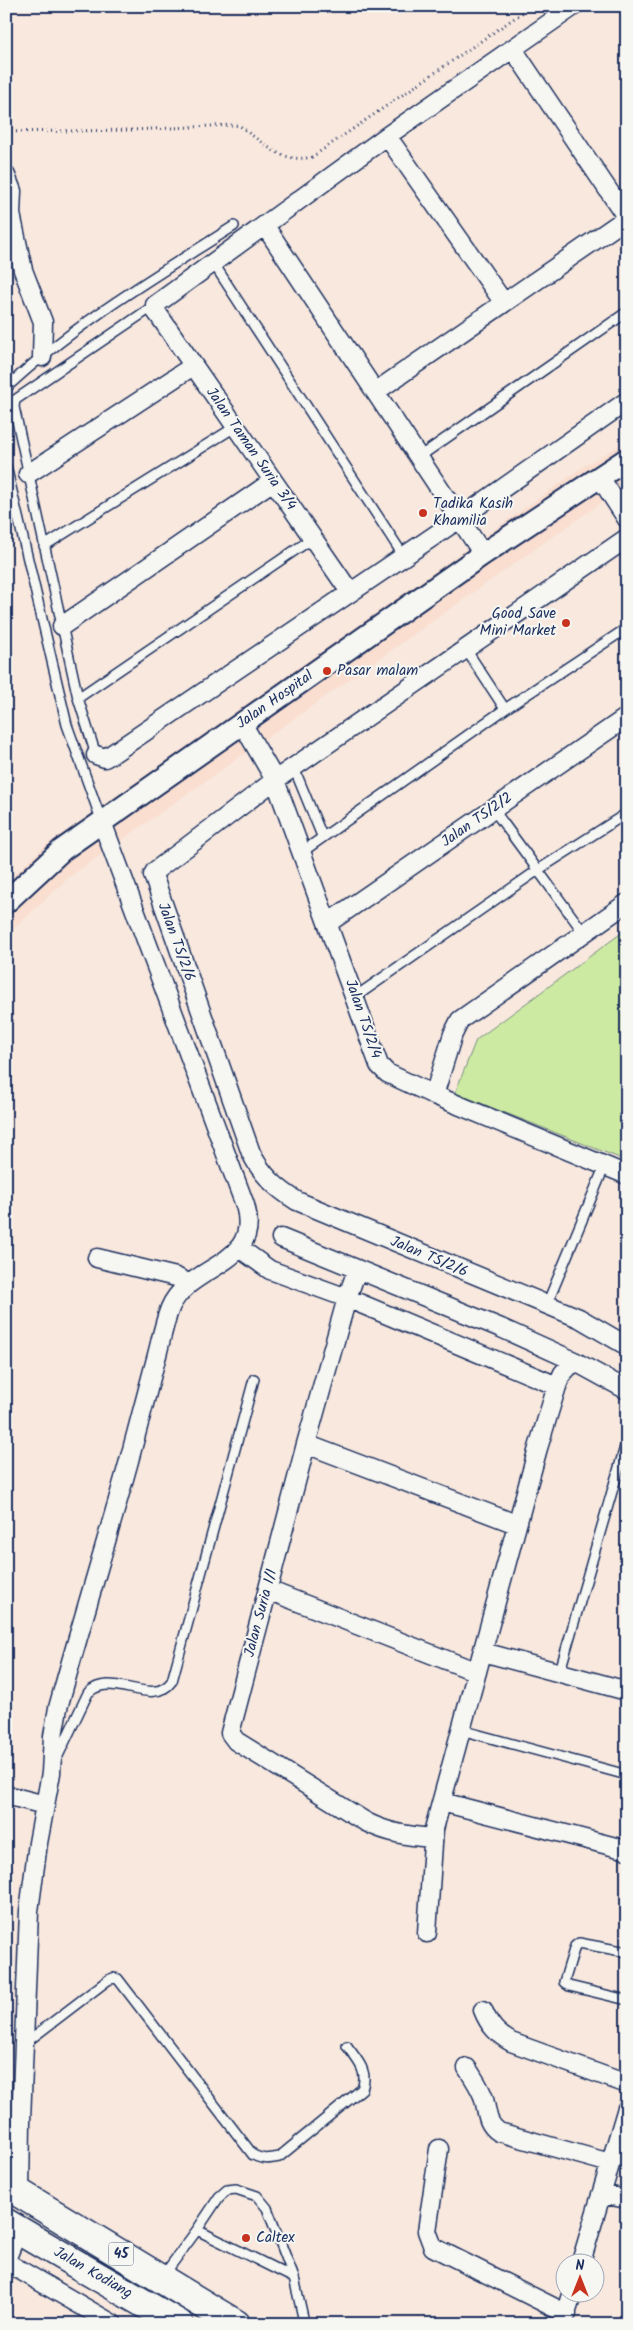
<svg xmlns="http://www.w3.org/2000/svg" width="633" height="2330" font-family="Kalam,sans-serif">
<style>
.built{fill:#faded0}
.green{fill:#cceaa1;stroke:#748c80}
.lines{fill:none;stroke-linecap:round;stroke-linejoin:round}
.service-casing{stroke:#1b2f5e;stroke-width:12}
.minor-casing{stroke:#1b2f5e;stroke-width:21}
.tertiary-casing{stroke:#1b2f5e;stroke-width:25}
.trunk-casing{stroke:#1b2f5e;stroke-width:31}
.path{stroke:#1b2f5e;stroke-width:3;stroke-dasharray:1 4;stroke-linecap:butt}
.service{stroke:#f6f6f2;stroke-width:9}
.minor{stroke:#f6f6f2;stroke-width:18}
.tertiary{stroke:#f6f6f2;stroke-width:21}
.trunk{stroke:#f6f6f2;stroke-width:28}
.poi-dot{fill:#c8321e;stroke:#f6f6f2;stroke-width:2}
.labels{text-anchor:middle;dominant-baseline:central;stroke-width:4;stroke-linejoin:round;paint-order:stroke}
.shield{fill:#f6f6f2;stroke:#5d6b8a;stroke-width:1}
.shield-label{font-size:14px;font-weight:bold;fill:#1b2f5e}
.street-label{font-size:15px;fill:#1b2f5e;stroke:#f6f6f2}
.poi-label{font-size:15px;fill:#1b2f5e;stroke:#f6f6f2;text-anchor:start}
</style>
<rect width="100%" height="100%" fill="#f8e8de"/>
<filter id="ink" filterUnits="userSpaceOnUse"><feTurbulence type="fractalNoise" baseFrequency=".02" numOctaves="2"/><feDisplacementMap in="SourceGraphic" scale="10" xChannelSelector="R" yChannelSelector="G"/><feConvolveMatrix kernelMatrix="1 2 1 2 8 2 1 2 1" color-interpolation-filters="sRGB"/></filter>
<g filter="url(#ink)">
<!-- built -->
<path class="built" d="M627,441v46l-18,10 -540,380 -63,59v-54l39,-36 542,-382z"/>
<!-- green -->
<path class="green" d="M627,929v232l-172,-68 21,-53z"/>
<g class="lines">
<defs>
<path id="service" d="M214,264l189,291
M6,388c68,-64 150,-112 228,-162
M419,457l208,-145
M6,466l61,259 35,97
M44,546l191,-119
M465,648l40,61
M78,698l235,-160
M96,755l-18,-57 -64,-291 1,-7 140,-95
M294,768l28,68
M493,809l91,124
M302,852l203,-143 122,-81
M355,997l183,-127 89,-57
M547,1304l58,-139
M559,1674l68,-234
M461,1730l166,45
M57,1758l31,-65c24,-24 64,16 84,-12l82,-302
M627,1952l-48,-9 -4,3 -11,36 5,4 58,14
M24,2044l84,-64 5,-2 5,1 135,176c10,5 16,4 26,2l83,-68c7,-18 -5,-29 -15,-43
M197,2230l22,-33 8,-7 9,-1 21,7 10,12 27,70
M163,2276l34,-46 97,48 9,39 -2,7"/>
<path id="minor" d="M513,49l114,169
M387,136l117,167
M6,176l6,15 -1,23 12,56 20,52 -1,35
M265,226l218,328
M375,392l252,-174
M28,474l165,-108
M599,476l28,43
M627,538l-352,242 -120,91 -2,4 98,278c11,22 25,35 46,48l282,117 48,28
M350,592l-190,-275 -5,-7v-5l232,-169 187,-130
M62,626l211,-145
M242,723l33,57 104,285 8,8 47,22 193,80
M96,755l9,3 7,-4 347,-235 168,-118
M328,923l299,-206
M434,1095l19,-61 7,-14 167,-117
M281,1238l220,90 73,33 53,29
M239,1248l31,22 77,28 210,88
M97,1258l79,19 12,6
M357,1270l-10,28 -41,146 -76,289 6,8 130,81c22,11 42,14 66,16
M306,1444l210,80
M268,1590l209,82
M483,1652l144,39
M6,1795l39,10
M442,1802l185,48
M427,1933l7,-104 104,-381 19,-62 6,-13 11,-12
M483,2010c6,15 14,24 28,32l116,42
M467,2068c6,9 12,18 16,28 5,14 2,27 16,36l111,31
M439,2149l-12,82 6,16 134,67
M20,2193l1,-72 8,-210 9,-68 13,-70 2,-37 5,-28c23,-84 49,-167 72,-251 9,-34 18,-68 27,-102 4,-15 7,-32 13,-47 19,-45 93,-41 75,-103l-143,-383
M601,2194l26,5
M6,2260l12,-30
M6,2262l107,62
M581,2262l46,-154
M563,2323l10,-31"/>
<path id="tertiary" d="M6,902l56,-52 421,-296 144,-95"/>
<path id="trunk" d="M6,2185l230,139
M6,2223l173,101"/>
</defs>
<!-- service casing -->
<use href="#service" class="service-casing"/>
<!-- minor casing -->
<use href="#minor" class="minor-casing"/>
<!-- tertiary casing -->
<use href="#tertiary" class="tertiary-casing"/>
<!-- trunk casing -->
<use href="#trunk" class="trunk-casing"/>
<!-- path -->
<path class="path" d="M6,132l124,-2 104,-5 6,1c23,17 42,38 72,31l220,-151"/>
<!-- service -->
<use href="#service" class="service"/>
<!-- minor -->
<use href="#minor" class="minor"/>
<!-- tertiary -->
<use href="#tertiary" class="tertiary"/>
<!-- trunk -->
<use href="#trunk" class="trunk"/>
</g>
</g>
<!-- markers -->
<g class="poi-dot">
<circle cx="423" cy="513" r="5"/>
<circle cx="566" cy="623" r="5"/>
<circle cx="327" cy="671" r="5"/>
<circle cx="246" cy="2238" r="5"/>
</g>
<g class="labels">
<!-- shield labels -->
<rect class="shield" x="108.5" y="2242.5" width="25" height="23" rx="4"/>
<g class="shield-label">
<text x="121" y="2254">45</text>
</g>
<!-- street labels -->
<g class="street-label">
<text transform="translate(251 449) rotate(55)">Jalan Taman Suria 3/4</text>
<text transform="translate(275 700) rotate(-35)">Jalan Hospital</text>
<text transform="translate(477 820) rotate(-35)">Jalan TS/2/2</text>
<text transform="translate(176 942) rotate(70)">Jalan TS/2/6</text>
<text transform="translate(363 1019) rotate(71)">Jalan TS/2/4</text>
<text transform="translate(429 1257) rotate(23)">Jalan TS/2/6</text>
<text transform="translate(261 1613) rotate(-75)">Jalan Suria 1/1</text>
<text transform="translate(93 2273) rotate(30)">Jalan Kodiang</text>
</g>
<!-- poi labels -->
<g class="poi-label">
<text x="433" y="504">Tadika Kasih<tspan x="433" dy="17">Khamilia</tspan></text>
<text x="556" y="614" text-anchor="end">Good Save<tspan x="556" dy="17">Mini Market</tspan></text>
<text x="337" y="671">Pasar malam</text>
<text x="256" y="2238">Caltex</text>
</g>
</g>
<!-- margin -->
<rect width="633" height="2330" fill="none" stroke="#f6f6f2" stroke-width="25"/>
<rect x="12" y="12" width="608" height="2305" fill="none" stroke="#1b2f5e" stroke-width="2" filter="url(#ink)"/>
<!-- north arrow -->
<g transform="translate(580 2278)"><circle r="24" fill="#f6f6f2" stroke="#9ea6b7"/>
<path d="M0-4L9 19L0 12L-9 19Z" fill="#c8321e"/>
<text y="-8" font-size="14" font-weight="bold" text-anchor="middle" fill="#1b2f5e">N</text>
</g>
</svg>
